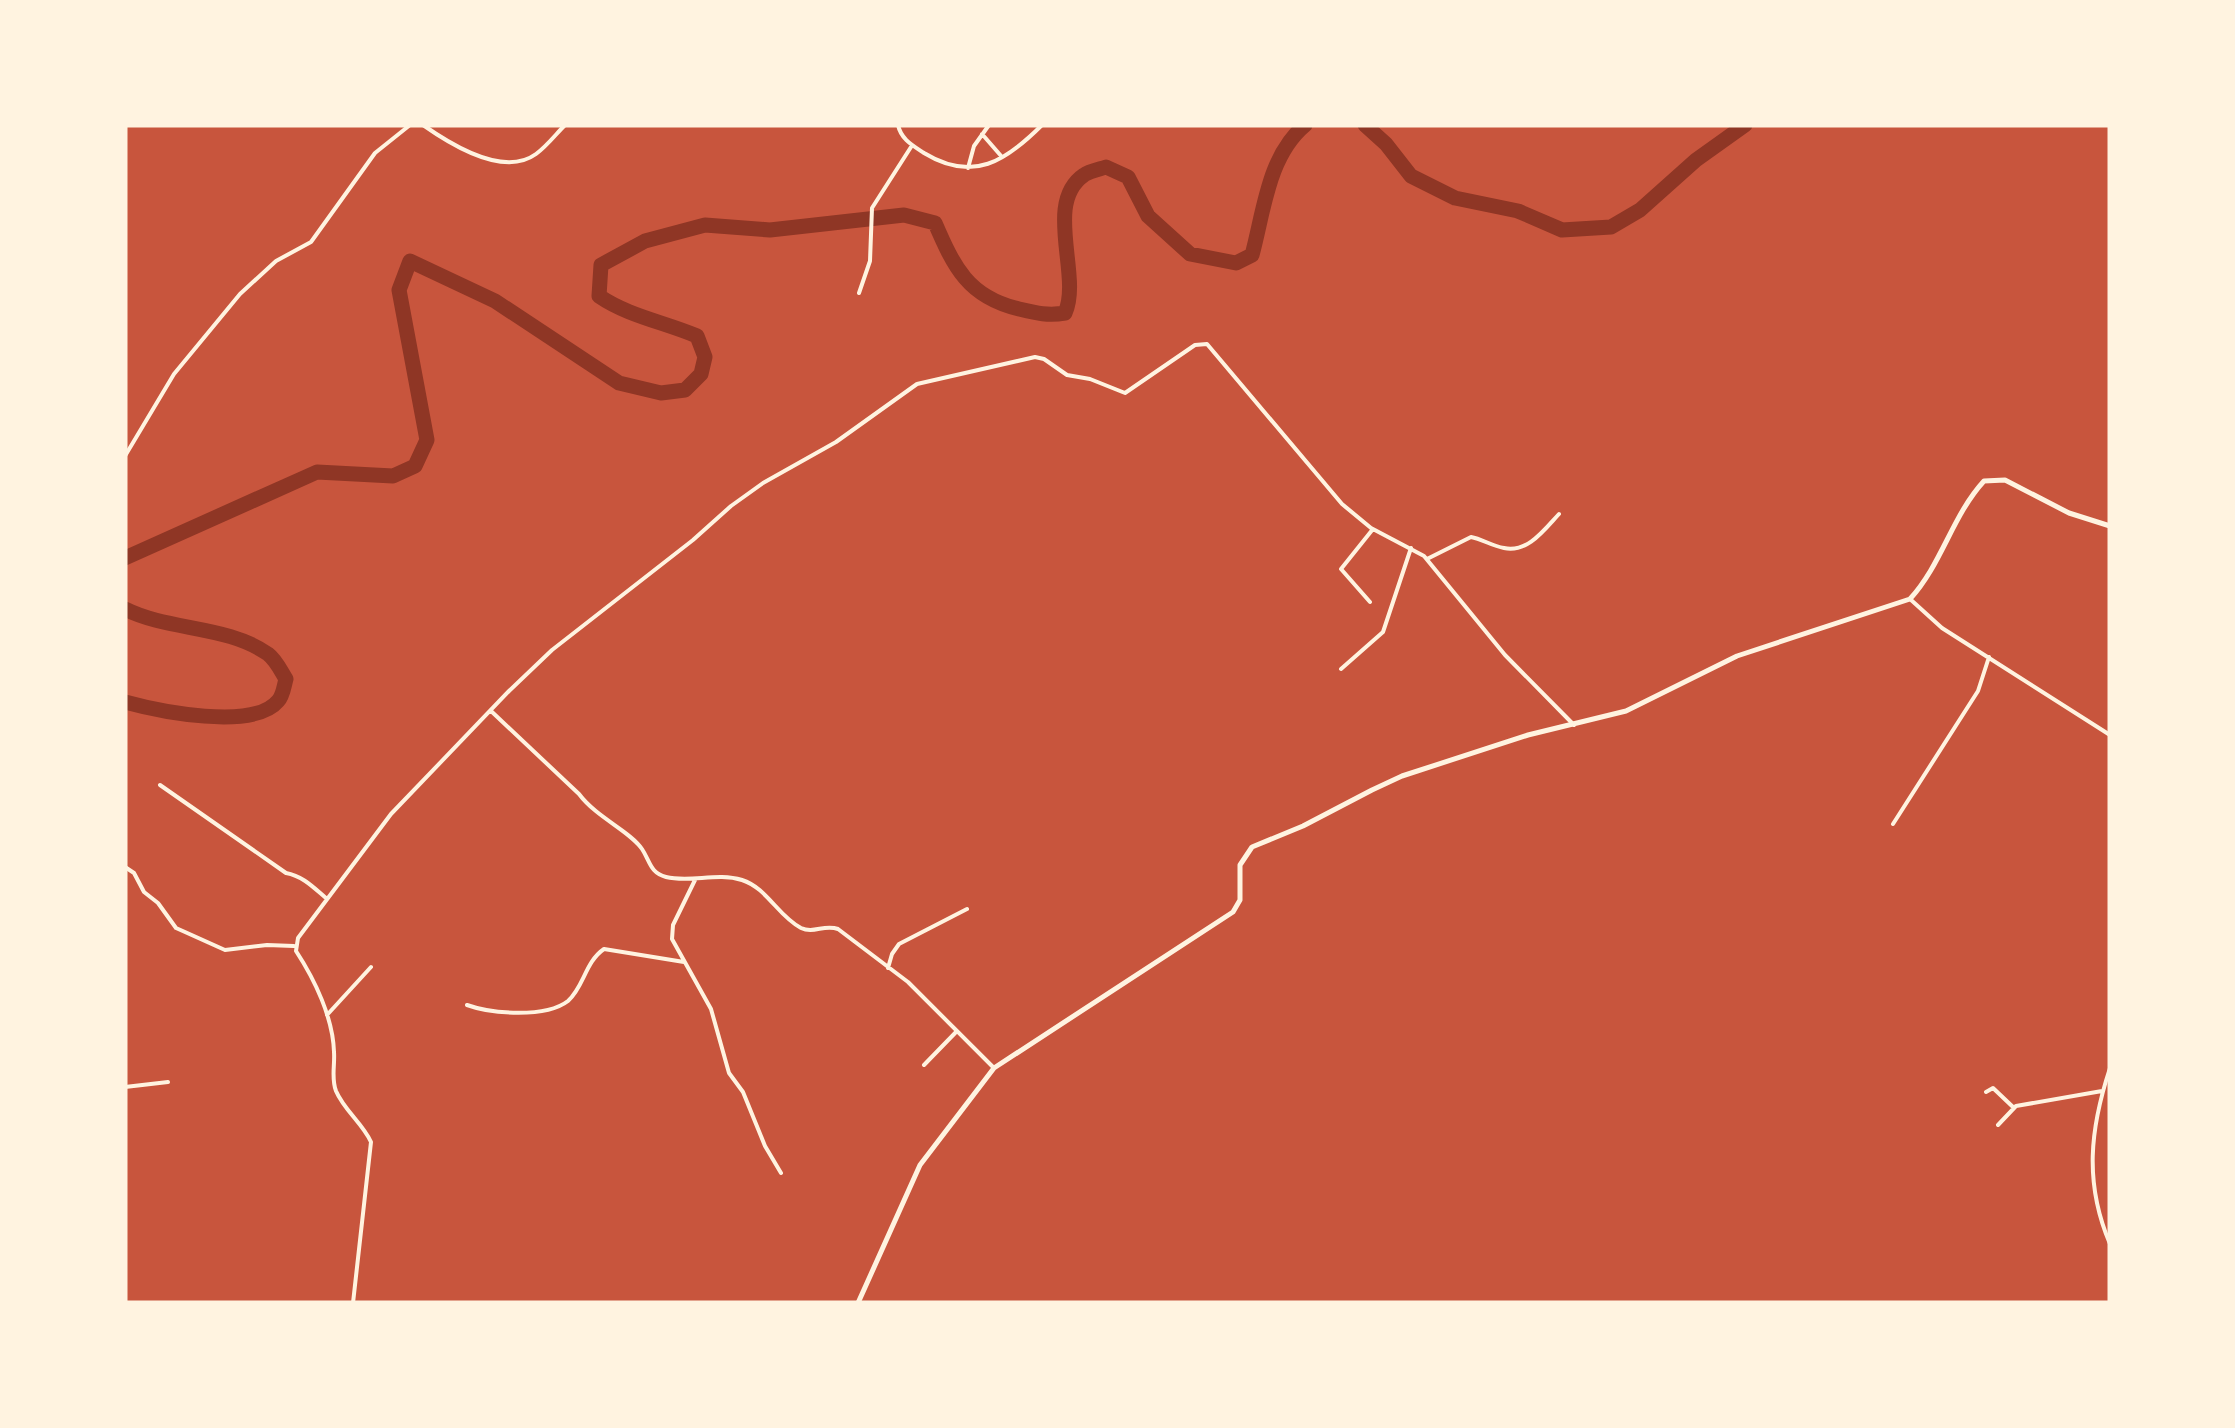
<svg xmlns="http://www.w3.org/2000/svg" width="2235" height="1428" font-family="'DejaVu Sans',sans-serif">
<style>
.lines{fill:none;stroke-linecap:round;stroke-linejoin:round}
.river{stroke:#8f3625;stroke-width:15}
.minor{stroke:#fff3e0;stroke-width:4}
.tertiary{stroke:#fff3e0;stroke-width:5}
</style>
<rect width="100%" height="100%" fill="#c8553d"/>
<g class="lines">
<!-- river -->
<path class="river" d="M1365,125l21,19 25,32 44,22 63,13 44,19 49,-3 29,-17 56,-50 49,-35
M125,558l192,-86 76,4 22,-10 12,-26 -28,-150 11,-29 85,40 124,82 42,10 24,-3 16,-16 4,-17 -8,-21c-33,-14 -69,-20 -98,-40l2,-31 44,-24 60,-16 65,5 134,-15 31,8c19,44 33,74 84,86 17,4 29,7 46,4 17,-37 -22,-110 19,-138 5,-4 16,-6 22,-8l22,10 20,39 42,38 46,9 16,-8c12,-44 16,-99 53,-130
M125,609c44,22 102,16 143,45 8,6 13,17 18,25 -2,7 -3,17 -8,22 -25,30 -120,10 -153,1"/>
<!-- minor -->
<path class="minor" d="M423,125c27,19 80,53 113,29 11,-8 20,-20 29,-29
M898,125c3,14 14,20 26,28 49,30 82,8 118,-28
M947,125h6
M982,134l20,23
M968,168l6,-22 15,-21
M859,293l11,-32 2,-53 39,-61
M125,456l49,-82 66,-80 36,-33 35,-19 64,-89 35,-28
M1427,559l44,-22c11,2 21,9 33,11 24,5 40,-18 55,-34
M1910,599l32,29 168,107
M1370,602l-29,-33 32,-40
M1341,669l42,-37 28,-84
M491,711l88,83c18,24 51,37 63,55 8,12 8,24 24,28 25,6 51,-5 76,3 25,8 36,36 59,48 13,6 23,-4 37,1l70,53 85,85
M160,785l126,88c17,3 28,15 41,26
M1893,824l85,-133 11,-34
M125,867l9,6 10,19 14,11 18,25 9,4 40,18 42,-5 27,1
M695,880l-22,45 -1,14 39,70 18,64 14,19 22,54 16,27
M888,968l4,-14 7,-10 68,-35
M467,1005c25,9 79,13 101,-4 16,-14 17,-39 36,-52l80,13
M327,1015l44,-48
M924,1065l33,-34
M2110,1068c-20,61 -26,115 0,176
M125,1087l43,-5
M1986,1092l7,-4 20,19
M1998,1125l18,-19 86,-15
M353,1303l18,-161c-8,-18 -27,-32 -35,-51 -5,-13 -1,-25 -2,-39 -1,-34 -19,-72 -38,-101l2,-13 93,-124 118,-123 43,-41 141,-110 38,-34 32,-23 73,-41 81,-58 118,-27 9,2 23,16 23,4 35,14 70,-48 12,-1 135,160 29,24 53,28 81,99 69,70"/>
<!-- tertiary -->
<path class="tertiary" d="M858,1303l62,-138 74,-97 239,-156 7,-12v-35l12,-18 51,-21 69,-36 30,-14 126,-41 98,-24 111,-55 173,-57c32,-35 42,-83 74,-118l21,-1 64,33 41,13"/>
</g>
<!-- border -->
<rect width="2235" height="1428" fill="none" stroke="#fff3e0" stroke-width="255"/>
</svg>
